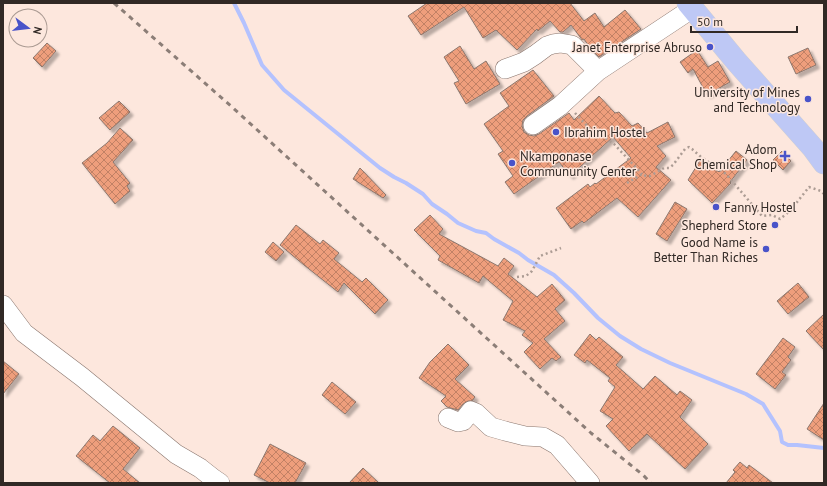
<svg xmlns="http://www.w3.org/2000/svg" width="827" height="486" font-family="'PT Sans',sans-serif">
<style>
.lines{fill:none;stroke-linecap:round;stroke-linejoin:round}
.stream{stroke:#b4c2fe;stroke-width:4}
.building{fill:url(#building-cross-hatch);stroke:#8b776e;filter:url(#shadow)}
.minor-casing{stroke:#89756d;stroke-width:20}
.major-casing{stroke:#d2d0cf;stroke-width:23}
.path{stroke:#ac9c94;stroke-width:2.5;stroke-dasharray:2 3;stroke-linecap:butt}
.minor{stroke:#fff;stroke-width:19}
.major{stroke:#bec8f5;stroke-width:22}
.rail{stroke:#8c7e77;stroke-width:3;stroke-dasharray:5 5;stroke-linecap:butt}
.poi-dot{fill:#4953c9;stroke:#fde7dd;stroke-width:1.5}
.labels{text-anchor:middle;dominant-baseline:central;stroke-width:3;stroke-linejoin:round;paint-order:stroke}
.poi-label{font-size:13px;fill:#312925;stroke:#fde7dd;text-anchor:end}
</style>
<defs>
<pattern id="building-cross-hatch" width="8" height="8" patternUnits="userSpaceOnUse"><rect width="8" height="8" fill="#ee9e7c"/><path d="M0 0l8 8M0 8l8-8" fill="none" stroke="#c18165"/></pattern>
<filter id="shadow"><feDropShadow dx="3.5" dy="3.5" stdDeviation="1" flood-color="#0004"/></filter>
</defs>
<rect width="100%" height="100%" fill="#fde7dd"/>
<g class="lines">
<!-- stream -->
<path class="stream" d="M234,3l10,20 18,42 22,25 96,78 14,9 12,6 17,11 9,10 15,10 11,9 18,8 10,2 8,6 25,14 9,7 26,15 20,18 24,25 22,18 21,13 29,14 76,31 17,10 17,27 2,11 6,3h9l27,3"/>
</g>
<!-- building -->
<path class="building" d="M427,3h143l14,18 11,-8 9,14 21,-17 16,19 -42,28 -9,-9 -6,-9 -2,1 -2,-3 -9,-12 -8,7h-3l-10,-11 -12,10 -1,-2 -20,21 -21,-20 -13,8 -19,-31 -43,28 -13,-19z
M47,43l9,8 -14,16 -9,-9z
M460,46l14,23 12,-8 14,23 -34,20 -12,-21 5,-2 -15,-24z
M808,48l8,17 -20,9 -8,-17z
M697,50l11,17 10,-6 12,21 -23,13 -14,-26 -5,4 -8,-11z
M533,70l21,26 -27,20 -4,4 -1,6 2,6 5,3 5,1 5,-2 30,-21 5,7 25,-24 16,17 4,-1 13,14 6,-3 9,10 21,-11 7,15 -18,9 9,10 -10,11 15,13 -33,37 -21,-19 -33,25 -2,-2 -11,8 -15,-21 32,-24 2,3 5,-4 1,1 35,-26 -18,-21 -43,39 -11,-14 -45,32 -9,-12 8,-6 -15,-22 5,-3 -19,-27 25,-18 -9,-13z
M119,101l11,11 -20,18 -11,-12z
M120,128l13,12 -20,22 17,21 -3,3 3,5 -15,13 -33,-41 25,-20z
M736,151l11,9 -17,22 1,1 -19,20 -24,-23 13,-21 16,12h1l1,1z
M782,151l9,10 -8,9 -10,-10z
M360,168l26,27 -3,3 -30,-19z
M675,202l12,7 -20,32 -11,-7z
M430,215l13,14 -4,5 59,32 6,-8 10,8 -6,8 29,23 15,-13 13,16 -10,9 10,12 -21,18 17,18 -5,4 -4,-3 -12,11 -16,-17 9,-9 -11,-8 3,-4 -22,-11 10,-19 -30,-25 -4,7 -41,-23 2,-4 -26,-26z
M296,225l24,19 3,-4 16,13 -5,6 28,23 4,-4 22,22 -13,14 -31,-31 -6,9 -34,-27 -24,-20z
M273,242l11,10 -8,9 -11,-9z
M798,283l11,14 -21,17 -11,-13z
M824,314v36l-18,-19z
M590,334l6,6 3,-3 24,20 -7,8 27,24 12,-13 22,19 3,-4 12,9 -12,17 28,27 -23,25 -38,-35 -18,17 -23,-25 7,-7 -13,-8 15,-24 -7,-6 2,-3 -23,-18 -2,3 -11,-8z
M783,338l12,9 -7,10 3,3 -9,12 4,3 -11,14 -19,-15z
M448,344l21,21 -14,14 20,18 -3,4h-4l-5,3 -5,6 -11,-3 -6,-6 5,-5 -27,-18 11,-16z
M3,361l16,13 -16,20z
M332,382l24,20 -11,12 -23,-19z
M824,403v37l-17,-11z
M113,426l27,22 -17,21 17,14h-30l-34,-27 17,-21 7,6z
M270,444l36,19 -11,20h-25l-16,-8z
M740,462l7,6 2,-3 24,18h-47l9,-11 -2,-2z
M363,468l16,15h-30z"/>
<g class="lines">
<defs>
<path id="minor" d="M505,69l19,-7 11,-7 12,-9 6,-2 7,-1 12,2 26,26
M533,125l27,-19 38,-35 95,-63
M3,305l21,28 58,44 94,77 24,14 14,11 6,4
M448,418l10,4 5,-1 8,-10 5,2 15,14 14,4 20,5 18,1 14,8 33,38"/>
<path id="major" d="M688,3l48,58 77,87 11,15"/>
</defs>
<!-- minor casing -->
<use href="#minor" class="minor-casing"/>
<!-- major casing -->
<use href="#major" class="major-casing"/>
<!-- path -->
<path class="path" d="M575,113l14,15 8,4 17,12 28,30
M627,183l15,-9 4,2h4l14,-8h5l4,-3 12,-16 4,-2 3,2 9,8 25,17 36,42 10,-1 8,4 10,-8 19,-24 12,4 3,3
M517,277l9,-1 6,-5 8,-15 21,-8"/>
<!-- minor -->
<use href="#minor" class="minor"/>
<!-- major -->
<use href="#major" class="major"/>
<!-- rail -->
<path class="rail" d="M114,3l118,104 359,326 52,42 8,8"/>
</g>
<!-- markers -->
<g class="poi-dot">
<circle cx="710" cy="47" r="4"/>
<circle cx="808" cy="99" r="4"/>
<circle cx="556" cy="132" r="4"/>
<path d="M783 150h4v4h4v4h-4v4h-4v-4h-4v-4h4z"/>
<circle cx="512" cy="163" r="4"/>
<circle cx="716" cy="207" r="4"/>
<circle cx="775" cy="225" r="4"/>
<circle cx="766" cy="249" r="4"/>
</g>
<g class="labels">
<!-- poi labels -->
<g class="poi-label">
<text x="702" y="47">Janet Enterprise Abruso</text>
<text x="800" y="92">University of Mines<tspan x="800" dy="15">and Technology</tspan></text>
<text x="564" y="132" text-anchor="start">Ibrahim Hostel</text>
<text x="777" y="149">Adom<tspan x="777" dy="15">Chemical Shop</tspan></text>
<text x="520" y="156" text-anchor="start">Nkamponase<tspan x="520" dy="15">Commununity Center</tspan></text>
<text x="724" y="207" text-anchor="start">Fanny Hostel</text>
<text x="767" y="225">Shepherd Store</text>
<text x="758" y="242">Good Name is<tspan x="758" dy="15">Better Than Riches</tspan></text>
</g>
</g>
<!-- border -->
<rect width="827" height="486" fill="none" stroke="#312925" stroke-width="8"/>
<!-- north arrow -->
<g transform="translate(28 28) rotate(105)"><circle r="19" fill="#fde7dd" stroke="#ab9b93"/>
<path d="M0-3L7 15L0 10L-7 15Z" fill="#4953c9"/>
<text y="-6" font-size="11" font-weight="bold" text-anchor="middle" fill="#312925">N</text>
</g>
<!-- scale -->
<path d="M691 26v6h106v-6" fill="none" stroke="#312925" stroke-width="2"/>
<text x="697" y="26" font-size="12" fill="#312925" stroke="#fde7dd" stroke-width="3" paint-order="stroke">50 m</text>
</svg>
